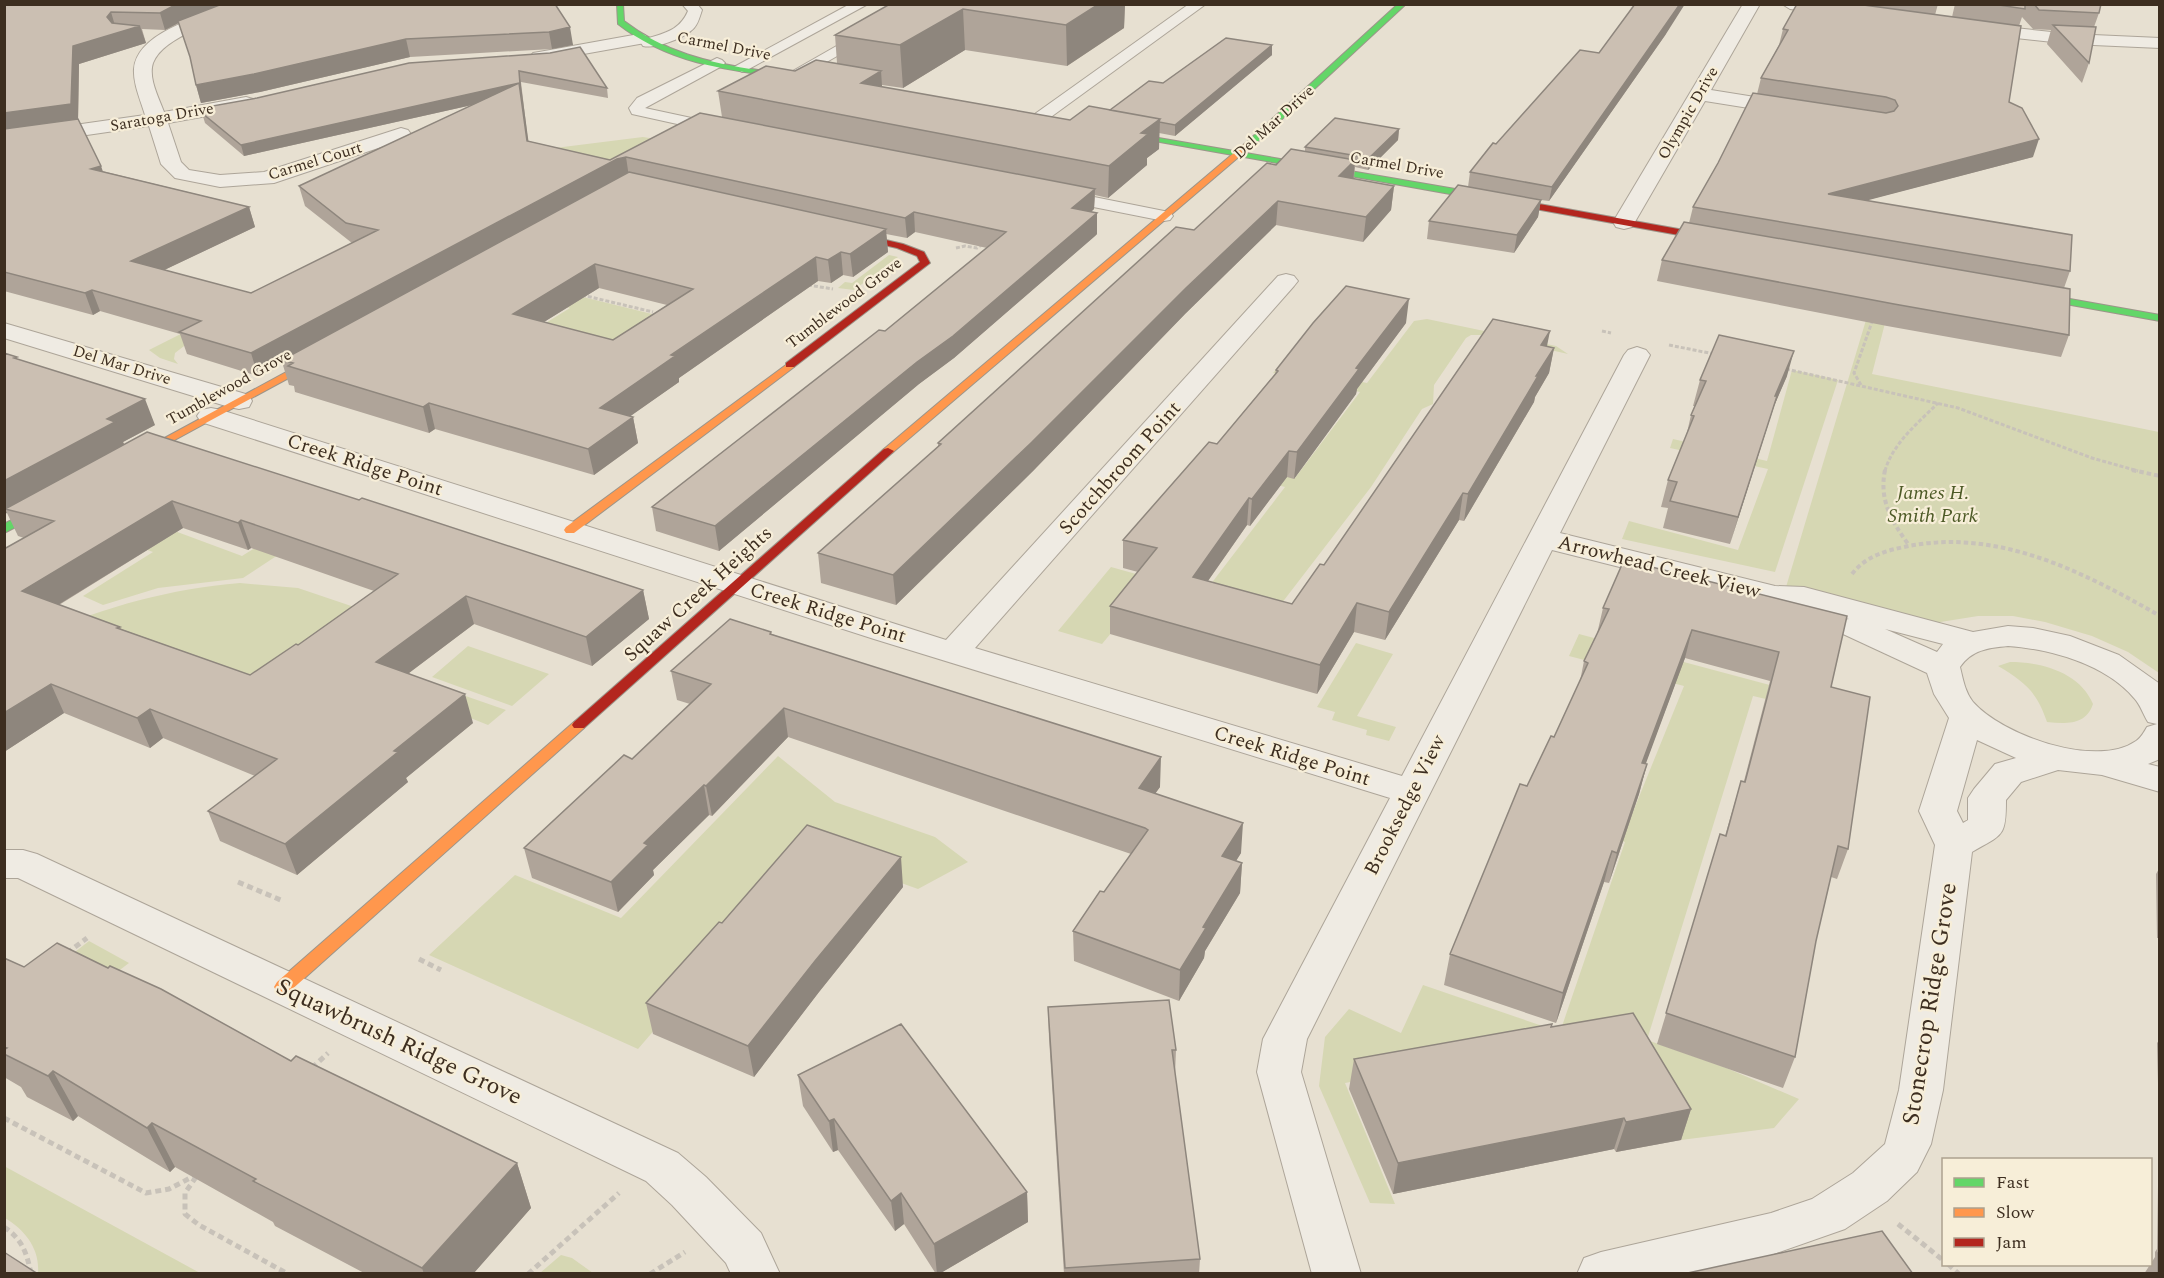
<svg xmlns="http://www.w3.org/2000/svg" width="2164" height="1278" font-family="Spectral,serif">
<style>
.green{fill:#d6d7b3}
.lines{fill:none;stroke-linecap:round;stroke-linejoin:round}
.lane-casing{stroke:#ada599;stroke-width:2}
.street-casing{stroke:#ada599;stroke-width:2}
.fast-casing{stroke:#9c958a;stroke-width:2}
.slow-casing{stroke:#9c958a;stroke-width:2}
.jam-casing{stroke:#9c958a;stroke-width:2}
.path-far2{stroke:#c8c2b9;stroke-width:3;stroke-dasharray:4 2;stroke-linecap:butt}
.path-far1{stroke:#c8c2b9;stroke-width:4;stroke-dasharray:4.5 3;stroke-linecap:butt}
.path{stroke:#c8c2b9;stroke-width:5;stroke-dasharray:6 4;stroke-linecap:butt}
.lane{fill:#efebe3;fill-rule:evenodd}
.street{fill:#efebe3;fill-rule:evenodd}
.fast{fill:#63d668;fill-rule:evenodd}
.slow{fill:#ff974d;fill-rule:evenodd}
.jam{fill:#b3261e;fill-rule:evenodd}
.wall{fill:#afa499;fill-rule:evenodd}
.shaded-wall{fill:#8e867d}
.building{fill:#cbbfb2;stroke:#8e867d;stroke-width:1.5;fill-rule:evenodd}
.labels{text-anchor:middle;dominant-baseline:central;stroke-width:4.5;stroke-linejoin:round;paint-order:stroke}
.far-street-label{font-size:16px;fill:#3d2e20;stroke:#f7eed8}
.street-label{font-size:20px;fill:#3d2e20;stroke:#f7eed8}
.park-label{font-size:20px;font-style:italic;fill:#4d5a26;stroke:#f7eed8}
.near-street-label{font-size:24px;fill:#3d2e20;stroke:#f7eed8}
</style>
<rect width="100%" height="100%" fill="#e7e0d1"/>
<!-- green -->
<path class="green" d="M643,137l26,4 -481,202 -13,10 -1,6 4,5 -18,-6 -11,-8 259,-131 147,-71z
M889,255l9,2 -44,33 -16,-2 7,-6 7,1z
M1878,280l17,4 -23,90 287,58v241l-31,-21 -36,-16 -47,-14 -32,-6h-35l-50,8 -142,-37z
M518,281l138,34 -30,31 -173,34 117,-72 -54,-15z
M1427,319l129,27 12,8 -84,-19h-13l-5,3 -32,47 -1,19 -11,5 -51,78 -93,121 -132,-17 -44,53 -44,-13 53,-64 93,26 81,-106 -83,-22 7,-8 86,21 65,-86 -87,-19 7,-8 87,18 47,-62z
M1792,370l46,10 -63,192 -153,-33 7,-18 109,29 30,-81 -98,-21 3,-9 94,22z
M316,510l26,3 -99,65 -85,10 -55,17 -20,-9 70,-44 -66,-24 85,2 70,26z
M240,583l58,5 68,23 -121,74 -202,-51c64,-28 127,-45 197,-51z
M1579,634l250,67 -3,12 -73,-17 -106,344 77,27 75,32 -25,29 -93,12 -60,-108 -276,51 50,121 -25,-1 -51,-117 6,-49 24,-28 52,24 22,-48 137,47 65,-190 -108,-33 107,25 60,-148 -115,-30z
M1356,643l37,11 -36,62 39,11 -7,14 -23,-6 1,-5 -35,-10 3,-8 -18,-5z
M468,646l81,28 -37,32 -80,-29z
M2010,662c31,0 70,10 83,42 -7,21 -26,20 -46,18 -10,-30 -22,-40 -49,-56z
M425,682l81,28 -18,15 -35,-14z
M778,756l57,46 100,35 33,25 -50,27 -109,-39 -171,199 -209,-94 86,-80 106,43z
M89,941l40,22 -29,22 -95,22z
M4,1166l196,107h-162c2,-24 -13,-43 -33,-55z
M561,1255l11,3 21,15h-53z"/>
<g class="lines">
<defs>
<path id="lane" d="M682,4h15l5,6c-2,6 -4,14 -8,18 -9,10 -38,21 -51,18l-2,-3 2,-3c20,-7 36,-8 45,-29z
M850,4h18l-121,66 -5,2 -8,-5z
M910,4h18l-131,75h-10l-3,-3z
M1189,4h17l-162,118h-12l-2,-3 2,-3z
M717,58l5,2 3,3 -3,3 -77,42 79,17 2,3 -2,3 -6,2 -86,-19 -3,-6 8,-10z
M1059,190l105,21 6,1 3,4 -3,4 -6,1 -111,-22 -3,-4 3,-4z"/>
<path id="street" d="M240,4h29l-2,4c-29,8 -102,23 -114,55 -5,15 6,35 11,49l82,-15 7,2 3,4 -3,4 -7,2 -78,14 13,39 8,8 31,5 44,-3 137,-44 7,2 3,4 -3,4 -134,45 -54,4 -45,-9 -14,-14 -12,-38 -145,21v-12l141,-20c-4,-14 -12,-31 -11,-46 3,-39 76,-56 106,-65z
M1743,4h17l-49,86 81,13 7,2 3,4 -3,4 -7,2 -87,-14 -73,126 -8,2 -8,-2 -3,-5z
M1782,4h50l16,3 3,4 -3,4 -6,1 -52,-7z
M1976,24l95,10 89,4v10l-89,-4 -101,-11 -3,-4 3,-4z
M639,34l6,1 3,4 -3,4 -106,19 -6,-1 -3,-4 3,-4 6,-1z
M1286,274l8,2 4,5 -4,5 -319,362 427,128 222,-421 4,-5 9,-3 9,3 4,5 -90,178 215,53 29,1 169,45 35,-6 25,2 37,8 49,19 41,29v75l-12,5 12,3v25l-58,-17 -44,-5 -37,12 -15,18c0,37 -3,34 -34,52l-29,238 -12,54 -14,28 -30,29 -42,28 -74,26 -76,19h-118l7,-16 17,-6 170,-39 41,-14 41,-26 32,-29 14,-54 36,-245 -16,-34 30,-93 -15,-24 -7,-21 -84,-39 -4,-7 4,-7 6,-1 -46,-12 -28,-1 -223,-56 -245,489 -6,33 60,202h-49l-55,-202 6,-33 127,-241 -516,-159 -673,-217 -4,-6 4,-6 10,-2 10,2 725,230 332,-364zM1885,629l58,15 -6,8zM2008,646c42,3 97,18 126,52 6,6 9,16 14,24l9,2 -10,3c-3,5 -6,11 -11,14 -40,28 -134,-6 -163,-39 -8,-10 -10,-23 -13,-35 12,-17 27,-19 48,-21zM1977,740l39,18 -21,6 -21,25 -6,9v22l-5,3 -6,-12z
M4,323l245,72 3,6 -3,6 -10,2 -10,-2 -225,-69z
M4,850h19l14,4 641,299 28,24 55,56 19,41h-49l-5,-11 -54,-58 -26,-24 -628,-303h-14z"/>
<path id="fast" d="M617,4h6l1,17c40,31 85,42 134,49 15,2 38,1 50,8l-4,2c-67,-9 -131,-13 -186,-56z
M1398,4h8l-152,141h-6v-4z
M1112,130l355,61 4,3 -4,3 -352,-63h-3z
M2025,291l135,24v6l-139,-25 -1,-2z
M50,500l4,1 2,3 -2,3 -50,26v-9z"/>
<path id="slow" d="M1248,141l7,2 -363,310h-8l-2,-2 2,-2z
M327,350l5,3 -1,2 -197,107h-8l-2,-2z
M790,362l4,1v4l-220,166h-8l-2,-3 2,-3z
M579,720l7,5 -2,3 -295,264 -6,2 -6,-2 -3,-5 3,-5 297,-260z"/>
<path id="jam" d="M1467,191l256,46 5,3 -5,3 -259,-47 -1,-2z
M843,230l60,14 21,8 6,11 -136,104h-8v-4l134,-101 -3,-6 -20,-8 -57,-13v-4z
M888,448l6,3 -2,2 -308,275h-10l-2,-3 2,-3 310,-273z"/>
</defs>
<!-- lane casing -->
<use href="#lane" class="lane-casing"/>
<!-- street casing -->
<use href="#street" class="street-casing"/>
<!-- fast casing -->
<use href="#fast" class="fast-casing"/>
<!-- slow casing -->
<use href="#slow" class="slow-casing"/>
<!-- jam casing -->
<use href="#jam" class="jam-casing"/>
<!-- path-far2 -->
<path class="path-far2" d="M956,248l9,-2 12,2 6,-4
M808,285l25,4
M582,295l71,17
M1602,331l9,2
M1669,345l45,9
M1786,369l172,39 134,50 46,13
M1861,385l-7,-12 19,-54
M1885,471c7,-27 34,-49 53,-68"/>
<!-- path-far1 -->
<path class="path-far1" d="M1885,470c-6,30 6,50 23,74
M2132,470l28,6
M1852,574c13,-17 32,-23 52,-27 92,-20 178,24 256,69"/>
<!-- path -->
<path class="path" d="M238,882l45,19
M67,953l20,-15
M419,959l22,11
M312,1068l16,-15
M4,1118l142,75 23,-4 27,-14
M196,1177l-11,16v21l14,11 89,49
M1898,1224l46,37
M4,1227c18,12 23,26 27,47
M1948,1264l11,10
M528,1274l91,-81
M650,1274l35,-22"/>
<!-- lane -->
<use href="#lane" class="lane"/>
<!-- street -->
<use href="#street" class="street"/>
<!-- fast -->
<use href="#fast" class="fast"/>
<!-- slow -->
<use href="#slow" class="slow"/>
<!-- jam -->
<use href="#jam" class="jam"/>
</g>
<!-- wall -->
<path class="wall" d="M4,4h551l18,41 -21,4 -142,8 -150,35 -59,11 -5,-18 -5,-25 -12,-37 -14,7 -23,-1 4,14 -67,21 -1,55 24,52 147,36 6,20 -91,43 87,23 101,-50 -47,-37 -6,-20 173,-81 -228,51 -39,-33 -3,-10 348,-60 57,35 1,10 -87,-16 7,59 82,19 112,-43 -4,-26 77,-20 42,-8 -2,-28 55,-31h235l-1,24 -57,38 -102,-16 -62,38 -21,-3v2l188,33 40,-10 53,-27 109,-38v10l-97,81 -16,-3v16l-12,9v7l-39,33 -13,-3 -1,14 -3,3 6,1v21l-2,2 -141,122 -35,26 -200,167 -63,-20 -4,-24 233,-176 102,-83 -72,-16 -8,6 -21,-4 2,18 -35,25 -10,-2 -12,8 -13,-2 -139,97v4l-49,34 3,1 5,26 -44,32 -159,-46 -6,4 -134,-41 -1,-6 -5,-1 -7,-23 -24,14 -71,-22 -7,-20 -80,-23 -7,4 -89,-24zM599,288l68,17 -54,35 -69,-18z
M1797,4h141l-3,11 17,2 3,-13h146l-2,9 -5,14 -5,36 -7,20 -35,-39 4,-14 -18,-1 -11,-12 -3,9 -10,76 24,55 -166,43 203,71 -6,17 5,47 -8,22 -174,-31 -230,-45 5,-21 27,-37 4,-16 64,-113 4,-16 18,-33 4,-16z
M1666,34l-117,167 -8,-1 -3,17 -24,36 -87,-14 2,-18 39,-34 2,-15 26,-28 103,-91z
M1399,129l-1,11 -30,30 -13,-3 -1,12 40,7 -3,24 -28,32 -87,-17 -91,89 -152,157 -137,134 -75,-22 -3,-30 120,-106v-4l256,-213 82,-65 29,-13v-5z
M1406,323l-49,66 -1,5 -62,85 -7,-2 -37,49 -3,-1 -39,56 84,23 32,-39 223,-218 7,1 -5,25 -14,24 -1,5 -70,119 -5,-1 -74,120 -31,-8 -37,62 -207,-60v-28l28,-34 -15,-4v-28l94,-96 58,-70 1,-4z
M4,353l151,72 -32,17 1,2 235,56 284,90 6,29 -57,47 -118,-42 -65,49 64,50 -67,55 2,4 -111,93 -77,-34 -12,-30 47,-35 -92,-38 -13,10 -86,-35 -60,39 20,-214 -6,-2 -11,-23 -3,1zM183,528l65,22 3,-2 123,43 -76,54 -48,30 -129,-46 -1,-2 -61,-22z
M1787,376l-13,30 -44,138 -67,-16 5,-20 -7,-1 7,-27 18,-43 5,-22 4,-9h-2l7,-26z
M1603,608l244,8 -16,71 17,162 -11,30 -6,-2 -15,64 -21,116 -12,31 -126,-44 63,-210 5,2 16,-55h3l26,-100 -85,-23 -40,106h2l-8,30 -30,89 -5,-1 -48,141 -112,-38 6,-31 77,-168 27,-49 26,-56 4,-20 13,-27z
M771,632l1,2 388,153 -5,6 86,60 -5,8 6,2 -2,30 -35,58 -1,7 -25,43 -105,-40 -1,-30 31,-39 27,-38 -343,-117 -76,79 -3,-1 -56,55 1,5 -36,37 -86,-34 -8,-30 108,-89 58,-55 -13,-4 -6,-29z
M2160,867v71h-3l-1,-64z
M903,887l-84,105 -65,85 -101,-43 -7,-31 76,-80z
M4,958l20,9 267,94 226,102 14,45 -58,66h-107l-91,-48 -2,-4 -98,-55 -5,5 -92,-56 -5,5 -46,-24 -6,-10 -17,-10z
M1048,1007l128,43 -1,25 25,184 -1,15h-135l-15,-236z
M1552,1027l139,82 -10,31 -65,12 -2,-3 -221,45 -44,-105 5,-30z
M2160,1039v235h-16l11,-17v-5l2,-3 2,-126 -2,-80z
M798,1075l229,117 1,30 -89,52h-3l-32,-50 -9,7 -57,-81 -5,2 -30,-46z"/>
<!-- shaded-wall -->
<path class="shaded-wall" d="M177,4h54l-43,14 -23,12 -5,-17z
M1099,4h26l-1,24 -57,38 -1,-41z
M1680,4h5l-19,30 -117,167 3,-14z
M963,9l2,41 -62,38 -3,-43z
M111,12l5,17 -9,-12z
M140,26l6,17 -67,21 -1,58 -74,11v-20l69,-67z
M570,27l3,18 -21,4 -3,-17z
M406,39l4,18 -150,35 -59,11 -5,-18z
M1272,45v10l-97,81v-11z
M519,71l12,89 -4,-19 -6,-47 -277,62 -3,-11z
M881,71l2,29 -22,-17z
M1160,119l-1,30 -12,9v7l-39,33 1,-32 32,-33z
M1399,129l-1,11 -30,30 1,-12z
M2039,139l-6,18 -210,55 5,-18z
M626,157l3,20 -347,183v2l-24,14 -7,-23 366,-194z
M1355,160l-2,24 -14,-8z
M101,166l7,20 -17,-17z
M1394,186l-3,24 -28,32 3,-25z
M1095,189l-1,20 -22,20v-21z
M1541,200l-3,17 -24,36 3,-18z
M1278,201l-2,24 -91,89 -152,157 -137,134 -3,-30 293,-287z
M249,207l6,20 -116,55 -8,-21z
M914,212l1,20 -8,6 -2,-20z
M1097,213v21l-2,2 -141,122 -35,26 -200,167 -4,-25z
M886,229l2,23 -35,25 -3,-23z
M841,252l2,23 -12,8 -3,-23z
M816,257l2,24 -139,97v4l-74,52 -5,-26 71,-53z
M595,264l4,24 -81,50 -5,-24z
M92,290l8,21 -7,4 -8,-22z
M1409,299l-3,24 -49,66 -1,5 -62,85 3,-27 59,-84z
M1550,331l-5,25 -4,-11z
M1554,348l-5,25 -14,24 -1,5 -70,119 4,-27 68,-118z
M1794,351l-7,25 -13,30 -44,138 45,-148z
M145,399l10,26 -32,17 3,6 -121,61 2,4 -3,1v-33l103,-62z
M429,403l6,26 -6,4 -6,-26z
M633,417l5,26 -44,32 -6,-26z
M1289,451l-2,26 -37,49 2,-27z
M1463,493l-4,27 -74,120 4,-28z
M1249,498l-2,27 -56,80 2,-28z
M172,501l11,27 -148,91 -13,-28z
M241,520l10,28 -3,2 -10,-27z
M643,590l6,29 -57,47 -6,-29z
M466,596l8,28 -89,67 -9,-29z
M1357,603l-3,29 -37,62 3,-29z
M1692,630l-7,28 -50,135 7,-30z
M51,684l13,29 -60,39v-39z
M465,694l8,29 -67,55 2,4 -111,93 -12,-31 109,-93z
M784,708l4,29 -76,79 -6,-30z
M150,709l13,29 -13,10 -13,-30z
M1161,757l-1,30 -22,31 1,-30z
M1647,764l-8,30 -30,89 8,-30z
M704,785l5,30 -56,55 1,5 -36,37 -7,-30 33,-39z
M1243,823l-2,30 -21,33 2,-30z
M1612,851l-8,31 -48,141 7,-30z
M901,857l2,30 -84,105 -65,85 -6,-31 67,-85z
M1242,863l-2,30 -35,58 -1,7 -25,43 1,-31 23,-43z
M53,1071l25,45 -5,5 -25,-45z
M1691,1109l-10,31 -65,12 10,-30z
M1624,1118l-10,31 -221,45 5,-31z
M834,1119l4,31 -5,2 -4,-31z
M152,1123l23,44 -5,5 -23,-44z
M517,1163l14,45 -58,66h-49l-2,-6z
M1027,1192l1,30 -89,52h-2l-3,-30z
M901,1193l3,31 -9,7 -4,-30z"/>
<!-- building -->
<path class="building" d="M4,4h173l-17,9 -49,-1 -4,5 5,6 28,3 -67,20 -2,58 -67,9z
M222,4h333l15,23 -21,5 -143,7 -152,35 -58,11 -6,-28 -12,-36z
M890,4h209l-33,21 -103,-16 -63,36 -65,-10z
M1635,4h45l-128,183 -82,-15 23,-29 3,1 84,-94 19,3z
M1797,4h59l165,22 -12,76 13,6 17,31 -211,55 244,41 -2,36 -377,-64 25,-44 35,-70 133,20 8,-2 4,-5 -3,-6 -9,-3 -125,-19 27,-48 -5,-1z
M1992,4h33v5z
M2034,4h67l-2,9 -60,-3z
M2053,25l43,2 -7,36z
M1226,38l46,7 -97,80 -16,-3 1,-3 -50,-9 39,-29 14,2z
M580,47l27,41 -88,-17 1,13 -1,-1 -278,62 -39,-32 -1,-5 56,-10 152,-35 141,-10z
M816,60l65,11 -20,12 209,37 19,-14 71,13 -19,14 7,1 -39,32 -391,-75 48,-25 29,5z
M519,83l8,58 83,19 90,-47 395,76 -23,19 25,5 -144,123 -36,26 -202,164 -63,-19 227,-177 6,1 121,-99 -92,-20 -9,6 -279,-61 -9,2 -366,194 -72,-21 22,-11 -109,-31 -7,3 -81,-21v-143l74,-10 23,47 -10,3 158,38 -118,54 120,32 127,-63 -32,-7 -47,-37z
M1335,118l64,11 -30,29 -64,-11z
M1291,149l64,11 -16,16 55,10 -28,31 -88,-16 -92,87 -154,154 -139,133 -75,-22 123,-109 -3,-1 238,-216 18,3 73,-67 9,2z
M629,172l257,57 -36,25 -9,-2 -13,8 -12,-3 -145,98 4,1 -75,52 33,9 -45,32 -159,-46 -6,4 -135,-41 5,-3 -11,-3zM595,264l98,25 -80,51 -100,-26z
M1458,185l83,15 -24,35 -88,-14z
M1684,222l386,67 -1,46 -175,-31 -232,-44z
M1346,286l63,13 -53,69 3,1 -62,83 -8,-1 -37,48 -3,-1 -56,79 99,27 28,-40 4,1 169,-246 57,12 -9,14 13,3 -18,28h2l-70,118 -5,-1 -74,119 -32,-9 -37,62 -210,-59 47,-58 -34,-8 86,-98 8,2 61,-73 -2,-1 37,-47z
M1719,335l75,16 -19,45h2l-39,121 -68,-16 7,-19 -9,-2 26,-64 -3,-1 15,-34 -6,-1z
M4,353l13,4 -3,1 131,41 -38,20 8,3 -111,59z
M147,432l212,68 3,-2 281,92 -57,47 -120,-41 -90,66 89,32 -71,57 4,1 -113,92 -77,-33 69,-52 -127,-50 -13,9 -86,-34 -47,29v-164l50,-28 -49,-12zM172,501l66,22 3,-3 157,54 -100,71 -2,-1 -46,31 -133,-47 3,-1 -98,-36z
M1624,560l223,56 -16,71 39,10 -22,152 -10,-3 -22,95 -21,116 -129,-44 54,-179 6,2 15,-55 4,1 34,-130 -87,-22 -50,133 5,1 -30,89 -5,-2 -49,142 -113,-39 70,-170 7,2 24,-50 3,1 34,-74 -4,-2 25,-52 -6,-1z
M730,619l41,13 -1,2 391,123 -22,31 104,35 -21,33 20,7 -39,64 3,1 -26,42 -107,-39 27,-40 4,1 44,-62 -3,-2 -361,-120 -78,78 -2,-1 -60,58 4,2 -37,37 -87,-34 100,-93 8,4 79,-75 -40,-13z
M807,825l94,32 -86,104 -67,85 -102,-43 73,-81 3,1z
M57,943l51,25 2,-2 51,23 130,72 5,-5 221,107 -95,105 -169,-87 3,-2 -104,-56 -5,5 -94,-57 -5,5 -44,-22v-4l3,-2 -3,-1v-89l20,9z
M1169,1000l7,50h-4l28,209 -135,9 -17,-261z
M1633,1013l58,96 -65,13 -2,-4 -226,45 -44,-104 198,-35 -1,3z
M901,1024l126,168 -93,52 -33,-51 -10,8 -57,-82 -5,2 -31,-46z
M1882,1231l31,43h-230z
M4,1252l3,2 31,20h-34z
M2158,1253h2v21h-2z"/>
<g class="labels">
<!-- far-street labels -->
<g class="far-street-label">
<text transform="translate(724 46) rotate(11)">Carmel Drive</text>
<text transform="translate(1688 113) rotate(-60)">Olympic Drive</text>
<text transform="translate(162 117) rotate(-10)">Saratoga Drive</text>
<text transform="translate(1274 122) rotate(-42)">Del Mar Drive</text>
<text transform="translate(315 161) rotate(-17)">Carmel Court</text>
<text transform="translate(1397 165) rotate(10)">Carmel Drive</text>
<text transform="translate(844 303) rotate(-37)">Tumblewood Grove</text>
<text transform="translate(122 365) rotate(17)">Del Mar Drive</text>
<text transform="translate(229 387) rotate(-29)">Tumblewood Grove</text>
</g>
<!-- street labels -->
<g class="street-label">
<text transform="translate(365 465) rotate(18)">Creek Ridge Point</text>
<text transform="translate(1120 468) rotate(-48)">Scotchbroom Point</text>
<text transform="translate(1659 567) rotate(14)">Arrowhead Creek View</text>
<text transform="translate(698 594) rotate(-42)">Squaw Creek Heights</text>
<text transform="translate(828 613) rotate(17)">Creek Ridge Point</text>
<text transform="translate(1292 756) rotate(17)">Creek Ridge Point</text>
<text transform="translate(1405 805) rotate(-63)">Brooksedge View</text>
</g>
<!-- park labels -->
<g class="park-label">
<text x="1933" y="493">James H.<tspan x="1933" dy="23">Smith Park</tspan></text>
</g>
<!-- near-street labels -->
<g class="near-street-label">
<text transform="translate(1930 1004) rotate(-81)">Stonecrop Ridge Grove</text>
<text transform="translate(399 1042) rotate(25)">Squawbrush Ridge Grove</text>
</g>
</g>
<!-- border -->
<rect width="2164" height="1278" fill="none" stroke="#3d2e20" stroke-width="12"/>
<!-- legend -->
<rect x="1942" y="1158" width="210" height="108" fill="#f7eed8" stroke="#ada18e" stroke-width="1.5"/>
<rect x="1954" y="1178" width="30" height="9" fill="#63d668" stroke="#ada18e" stroke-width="1.5"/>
<text x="1996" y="1188" font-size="18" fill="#3d2e20">Fast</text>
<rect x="1954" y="1208" width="30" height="9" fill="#ff974d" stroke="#ada18e" stroke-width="1.5"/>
<text x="1996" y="1218" font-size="18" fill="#3d2e20">Slow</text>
<rect x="1954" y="1238" width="30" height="9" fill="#b3261e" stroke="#ada18e" stroke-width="1.5"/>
<text x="1996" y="1248" font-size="18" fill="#3d2e20">Jam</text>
</svg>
